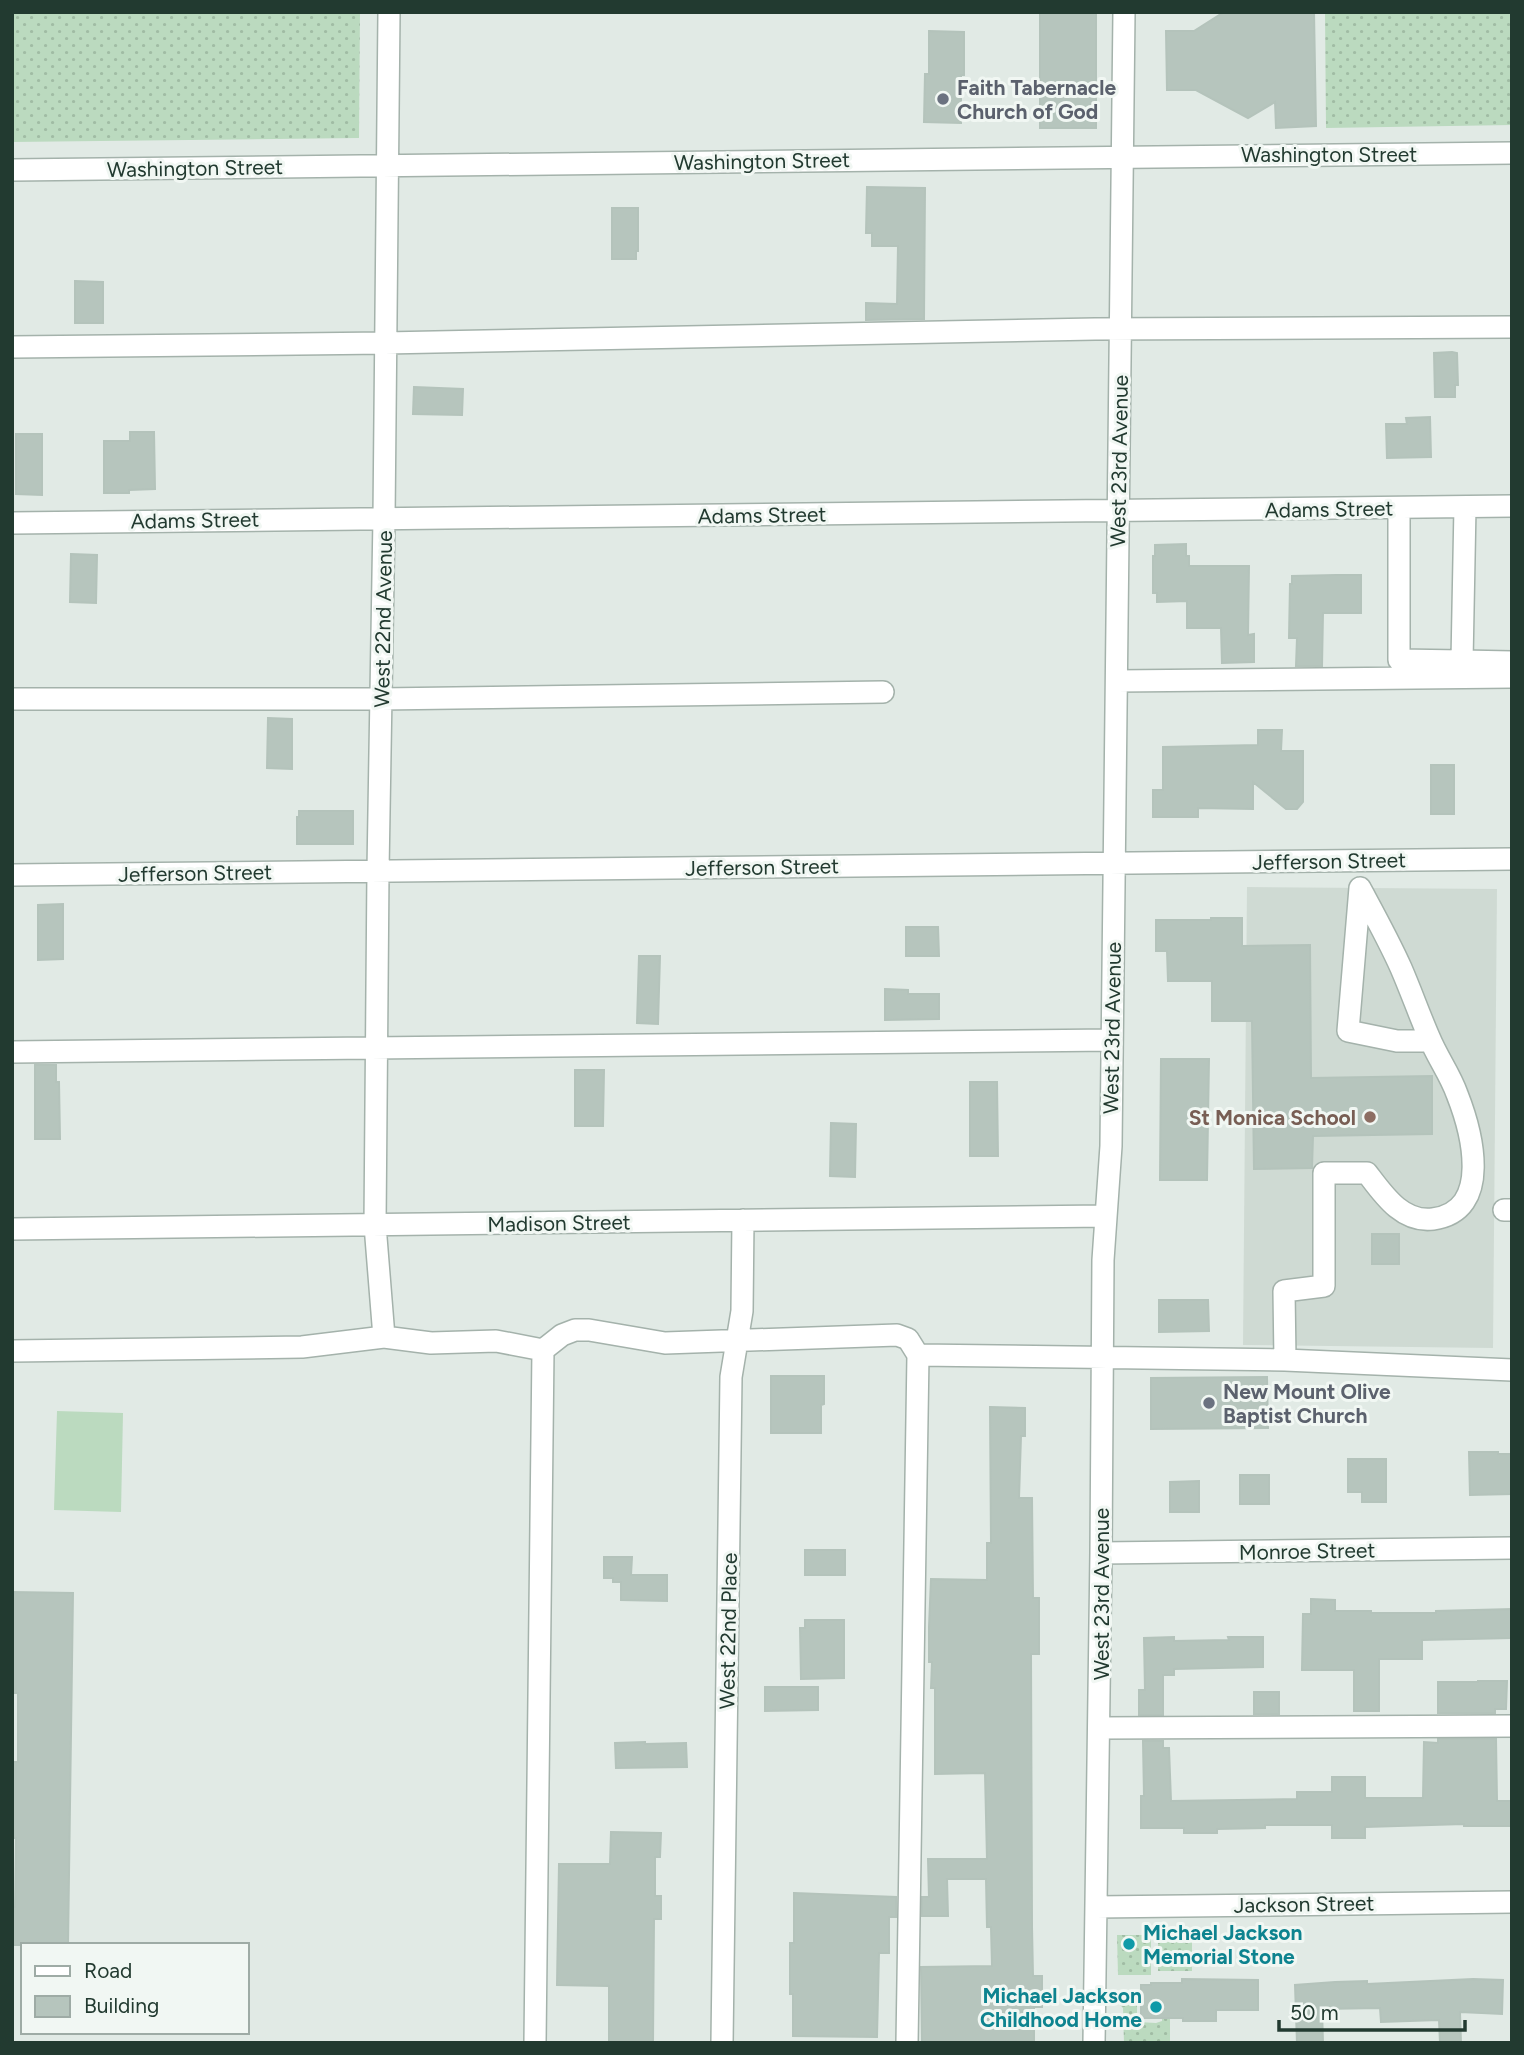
<svg xmlns="http://www.w3.org/2000/svg" width="1524" height="2055" font-family="Figtree,sans-serif">
<style>
.built{fill:#cfdad3}
.grass{fill:url(#grass-dots)}
.pitch{fill:#bbdabf}
.building{fill:#b6c5bd;stroke:#b4c3bb;stroke-width:2}
.lines{fill:none;stroke-linecap:round;stroke-linejoin:round}
.minor-casing{stroke:#a4b2ab;stroke-width:24}
.minor{stroke:#fff;stroke-width:21}
.worship-dot{fill:#6b7280;stroke:#f1f7f3;stroke-width:2.5}
.education-dot{fill:#8d6e63;stroke:#f1f7f3;stroke-width:2.5}
.culture-dot{fill:#0f9aa8;stroke:#f1f7f3;stroke-width:2.5}
.labels{text-anchor:middle;dominant-baseline:central;stroke-width:6;stroke-linejoin:round;paint-order:stroke}
.worship-label{font-size:21px;font-weight:bold;fill:#5b616d;stroke:#f1f7f3;text-anchor:start}
.street-label{font-size:21px;fill:#223a30;stroke:#f1f7f3}
.education-label{font-size:21px;font-weight:bold;fill:#785e54;stroke:#f1f7f3;text-anchor:end}
.culture-label{font-size:21px;font-weight:bold;fill:#0d838f;stroke:#f1f7f3;text-anchor:start}
</style>
<defs>
<pattern id="grass-dots" width="8" height="8" patternUnits="userSpaceOnUse" patternTransform="scale(1.75)"><rect width="8" height="8" fill="#bbdabf"/><path d="M2 2h.1M6 6h.1" fill="none" stroke="#a0bca4" stroke-width="1.8" stroke-linecap="round"/></pattern>
</defs>
<rect width="100%" height="100%" fill="#e1eae5"/>
<!-- built -->
<path class="built" d="M1247,887l250,2 -4,459 -250,-3z"/>
<!-- grass -->
<path class="grass" d="M12,12h348l-1,126 -347,4z
M1325,12h187v113l-186,3z
M1117,1935h34v40h-33z
M1158,1935h36v4l-2,1v31h-34z
M1118,1996h21l-2,2v20l2,4 17,1 6,-2v-3h8v25h-46l-1,-35 -5,-5z"/>
<!-- pitch -->
<path class="pitch" d="M57,1411l66,2 -2,99 -67,-2z"/>
<!-- building -->
<path class="building" d="M1040,12h56v116h-56z
M1224,12h90l2,114 -40,2 -1,-26 -27,16 -52,-28h-29l-1,-59h28z
M929,31l35,1v43h-3v48l-37,-1 1,-48h4z
M867,187l58,1 -1,131 -58,1v-17l31,1 1,-58h-26v-13h-6z
M612,208h26v43h-2v8h-24z
M75,281l28,1v41h-28z
M1452,352l5,1 1,32h-3v12h-20l-1,-44z
M414,387l49,2 -1,26 -49,-1z
M1430,417l1,40 -44,1 -1,-34h21l-1,-6z
M130,432h24l1,57 -26,1v3h-25v-52h26z
M16,434h26v61l-26,-1z
M1186,544v12h3v10h60l-1,69 6,-1v28l-32,1 -1,-35h-34v-27l-30,1v-9h-4v-37h2v-11z
M71,554l26,1 -1,48 -26,-1z
M1336,575h25v38h-38l-1,53h-26l1,-28h-8l1,-54h2v-8z
M268,718l24,1v50l-25,-1z
M1258,730h24l-1,21h22v51l-6,7h-11l-33,-27v27l-55,-1v9h-45v-27h10v-43l95,-2z
M1431,765h23v49h-23z
M299,811h54v33h-56v-27h2z
M63,904v55l-25,1v-55z
M1211,918h31v28l68,-1 1,133 121,-2v58l-119,2 -1,32 -58,1 -2,-148h-40v-40h-44l-1,-30h-11v-31h55z
M906,927h32l1,29h-33z
M639,956h21l-2,68 -21,-1z
M885,989l23,1v4h31v25l-54,1z
M1161,1059h48l-2,121h-47z
M35,1065h21v17h3l1,57h-25z
M575,1070h29l-1,56h-28z
M970,1082h27l1,74h-28z
M831,1123l25,1 -1,53 -25,-1z
M1372,1234h27v30h-27z
M1159,1300h49l1,31 -50,1z
M771,1376h53v28l-3,1v28h-50z
M1267,1377l1,51 -117,1v-51z
M990,1407l35,1v28h-4l-2,62h13l1,100h6v56h-8l1,273 1,49h9v31h-8v34l-112,2 -1,-76 71,-1 -1,-39h-4l-1,-48h-39l1,37h-26v-19h7l-1,-38h59l-2,-86 -50,1v-86h-4l1,-26h-3v-35l2,-48 56,1v-37h4z
M1469,1452h29v2h14v40l-42,1z
M1348,1459h38v43h-24v-10h-14z
M1240,1475h29v29h-29z
M1199,1481v31h-29v-30z
M805,1550h40v25h-40z
M604,1557h28l-1,18h36v26l-46,-1v-18h-8v-4h-9z
M12,1592l61,1 -5,352h-56v-38h3l1,-69h-4v-76h6v-69h-6z
M1311,1599l24,1v11h36v2h65v-2l76,-2v29l-90,2v19h-43v52h-25v-41h-52l1,-56h8z
M805,1620h39v58l-43,1 -1,-51h5z
M1174,1637v4l55,-1 -1,-3h35v30l-89,2v6h-11v40h-24v-25h6l-1,-52z
M1478,1681h29l-1,28h-11v4h-57v-31h40z
M765,1687h53v23l-53,1z
M1254,1692h25v22h-25z
M1438,1739h58l1,62h15v25h-48v-2l-99,3v11h-33v-13h-67v3l-48,1v4h-33v-5h-43v-32h3l-1,-55h20v7h6l2,53 126,-2v-7h35v-15h33v21h58l1,-56 14,1z
M645,1742v2l41,-1 1,24 -71,1 -1,-25z
M611,1832l50,1 -1,24h-5v39h6v23h-7l-1,124h-44v-57l-52,-1 2,-121h51z
M794,1893l102,4v20h-7v36h-10l-2,84 -84,-1v-42h-3v-51h4z
M1182,1979l76,1v30h-42v11h-33v-3h-42v-33h10v-2h31z
M1473,1979l30,1 -1,34 -42,-2 1,31h-21l-1,-23 -58,2 -1,-14 -58,1 1,34h-26l-2,-58 40,-3 32,-1v3z"/>
<g class="lines">
<defs>
<path id="minor" d="M12,170l1500,-17
M12,347l373,-4 710,-14 417,-2
M1399,508v152l63,1 3,-154
M12,523l1500,-17
M1462,661l50,1
M1117,681l395,-4
M12,699h369l502,-7
M12,875l1500,-16
M1360,888l-12,143 49,10h33
M12,1052l1100,-12
M1504,1210h8
M12,1229l1094,-13
M384,1337l-9,-112 3,-355 6,-352 5,-506
M12,1351l290,-4 82,-10 47,6 65,-2 47,9 19,-15 13,-5h14l76,13 232,-8 11,4 10,16 -11,688
M918,1355l367,5 227,10
M1285,1360l-1,-69 40,-5v-113h43c16,21 35,50 66,46 60,-8 39,-87 24,-125 -7,-20 -20,-37 -28,-57 -10,-23 -18,-46 -28,-69 -12,-27 -27,-54 -41,-80
M1101,1553l411,-5
M1099,1728l413,-2
M1096,1907l416,-5
M535,2043l8,-693
M722,2043l9,-666 11,-66 1,-91
M1094,2043l7,-490 2,-293 8,-114 13,-1134"/>
</defs>
<!-- minor casing -->
<use href="#minor" class="minor-casing"/>
<!-- minor -->
<use href="#minor" class="minor"/>
</g>
<!-- markers -->
<g class="worship-dot">
<circle cx="943" cy="99" r="7"/>
<circle cx="1209" cy="1403" r="7"/>
</g>
<circle class="education-dot" cx="1370" cy="1117" r="7"/>
<g class="culture-dot">
<circle cx="1129" cy="1944" r="7"/>
<circle cx="1156" cy="2007" r="7"/>
</g>
<g class="labels">
<!-- worship labels -->
<g class="worship-label">
<text x="957" y="87">Faith Tabernacle<tspan x="957" dy="24">Church of God</tspan></text>
<text x="1223" y="1391">New Mount Olive<tspan x="1223" dy="24">Baptist Church</tspan></text>
</g>
<!-- street labels -->
<g class="street-label">
<text x="1329" y="154">Washington Street</text>
<text transform="translate(762 161) rotate(-1)">Washington Street</text>
<text transform="translate(195 168) rotate(-1)">Washington Street</text>
<text transform="translate(1119 461) rotate(-89)">West 23rd Avenue</text>
<text transform="translate(1329 509) rotate(-1)">Adams Street</text>
<text transform="translate(762 515) rotate(-1)">Adams Street</text>
<text transform="translate(195 520) rotate(-1)">Adams Street</text>
<text transform="translate(383 619) rotate(-89)">West 22nd Avenue</text>
<text transform="translate(1329 861) rotate(-1)">Jefferson Street</text>
<text transform="translate(762 867) rotate(-1)">Jefferson Street</text>
<text transform="translate(195 873) rotate(-1)">Jefferson Street</text>
<text transform="translate(1112 1028) rotate(-89)">West 23rd Avenue</text>
<text transform="translate(559 1223) rotate(-1)">Madison Street</text>
<text transform="translate(1307 1551) rotate(-1)">Monroe Street</text>
<text transform="translate(1101 1594) rotate(-90)">West 23rd Avenue</text>
<text transform="translate(728 1631) rotate(-89)">West 22nd Place</text>
<text transform="translate(1304 1904) rotate(-1)">Jackson Street</text>
</g>
<!-- education labels -->
<g class="education-label">
<text x="1356" y="1117">St Monica School</text>
</g>
<!-- culture labels -->
<g class="culture-label">
<text x="1143" y="1932">Michael Jackson<tspan x="1143" dy="24">Memorial Stone</tspan></text>
<text x="1142" y="1995" text-anchor="end">Michael Jackson<tspan x="1142" dy="24">Childhood Home</tspan></text>
</g>
</g>
<!-- border -->
<rect width="1524" height="2055" fill="none" stroke="#223a30" stroke-width="28"/>
<!-- legend -->
<rect x="21" y="1943" width="228" height="91" fill="#f1f7f3" stroke="#9eaba5" stroke-width="2"/>
<rect x="35" y="1966" width="35" height="10" fill="#ffffff" stroke="#9eaba5" stroke-width="2"/>
<text x="84" y="1978" font-size="21" fill="#223a30">Road</text>
<rect x="35" y="1996" width="35" height="21" fill="#b6c5bd" stroke="#9eaba5" stroke-width="2"/>
<text x="84" y="2013" font-size="21" fill="#223a30">Building</text>
<!-- scale -->
<path d="M1279 2020v10h186v-10" fill="none" stroke="#223a30" stroke-width="3.5"/>
<text x="1290" y="2020" font-size="21" fill="#223a30" stroke="#f1f7f3" stroke-width="5" paint-order="stroke">50 m</text>
</svg>
